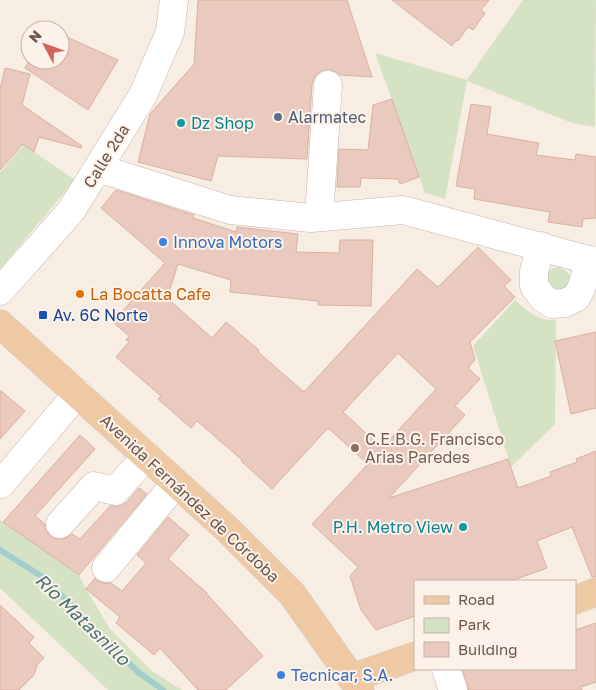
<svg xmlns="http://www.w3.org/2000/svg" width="596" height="690" font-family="'Golos Text',sans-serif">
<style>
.green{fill:#d5e3c4}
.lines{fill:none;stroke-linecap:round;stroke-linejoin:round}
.stream{stroke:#a3cecf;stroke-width:6}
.building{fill:#eacabf;stroke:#dab0a2;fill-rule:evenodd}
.minor-casing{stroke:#c7b4ac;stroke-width:29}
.major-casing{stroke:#d3ccca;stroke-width:29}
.minor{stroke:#fff;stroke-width:28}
.major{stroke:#eec9a4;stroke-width:28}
.service-dot{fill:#5c6f8a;stroke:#fcf2e9;stroke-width:2}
.culture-dot{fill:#0f9aa8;stroke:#fcf2e9;stroke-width:2}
.shop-dot{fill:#3f7fe0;stroke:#fcf2e9;stroke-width:2}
.food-dot{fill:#e8710a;stroke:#fcf2e9;stroke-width:2}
.transit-dot{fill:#1a4fb4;stroke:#fcf2e9;stroke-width:2}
.education-dot{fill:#8d6e63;stroke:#fcf2e9;stroke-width:2}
.labels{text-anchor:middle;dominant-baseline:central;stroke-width:4;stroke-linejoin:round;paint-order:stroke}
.service-label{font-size:16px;fill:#4e5e75;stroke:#fcf2e9;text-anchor:start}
.culture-label{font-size:16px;fill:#0d838f;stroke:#fcf2e9;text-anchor:start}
.street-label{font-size:16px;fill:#6d544d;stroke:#fcf2e9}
.shop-label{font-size:16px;fill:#366cbe;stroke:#fcf2e9;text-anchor:start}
.food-label{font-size:16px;fill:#c56008;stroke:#fcf2e9;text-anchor:start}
.transit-label{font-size:16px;fill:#164399;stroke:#fcf2e9;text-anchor:start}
.education-label{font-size:16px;fill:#785e54;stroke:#fcf2e9;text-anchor:start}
.water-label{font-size:18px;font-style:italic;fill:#477577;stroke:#fcf2e9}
</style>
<rect width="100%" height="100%" fill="#f8ede3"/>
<!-- green -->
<path class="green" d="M523,0h73l-1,127 -23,-4 -105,-42 -22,118 -20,-6 -50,-140 92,27z
M24,145l51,35 -75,89v-97z
M558,267c9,3 14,8 13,17l-13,12 -15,-19 6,-7z
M515,300c14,12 22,21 41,20l-1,104 -44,43 -38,-121z
M0,520l79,55 7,14 24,40 42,42 30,19h-74l-108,-102z"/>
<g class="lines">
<!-- stream -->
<path class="stream" d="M0,550l46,29 44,47 48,46 25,18"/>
</g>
<!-- building -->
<path class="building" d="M198,0h149l25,77 -32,-2 -4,-3 -7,-3 -8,2 -6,5 -3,8 -5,75 -89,-3 -7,25 -73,-19 12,-48 44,-50z
M392,0h97l-8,10 4,3 -12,17 -5,-3 -10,14 -2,-1 -4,6z
M60,34l58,26 -30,50 -63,-42 5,-9v1h30z
M5,68l25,6 -8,31 60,41 -1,2 -42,-11 -5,15 -11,-8 -23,26v-81z
M392,99l27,78 -19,7 -2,-5 -37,-1 -1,9h-23l2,-38 29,1 5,-45z
M471,104l20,3 -4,27 52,9 -3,12 39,5 1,-6 20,3v61l-13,1 -1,8 -34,-5 2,-10 -76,-13 1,-10 -19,-3z
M116,190l78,25 -1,3 43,14 1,-5 61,7 -2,18 43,1 1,-13h33l-2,66 -53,-1v-4l-88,-9 1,-12 -53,-16 -11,34 45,40 14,-16 33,28 -1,2 46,40 113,-123 21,18 40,-40 33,33 -7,6 11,11 -45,45 5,18 -7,8 12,11 -25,27 10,9 -76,83 119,-39 10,29 33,-12 -1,-4 27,-10 -1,-3 20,-8v126h-4l-20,-50 -35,14 10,27 -36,13h-96v35l-39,14 -15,-20 -11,-34 8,-9 -46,-43 56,-60 -40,-36 -56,61 -31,-28 1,-1 -45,-39 -6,7 -33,-29 3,-3 -45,-39 13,-15 -3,-2 3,-4 -16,-14 52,-59 -64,-55zM398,353l38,36 -54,59 -39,-36z
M596,332v76l-25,6 -16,-73z
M0,390l25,21 -25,28z
M80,435l15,14 -60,67 10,8v5l5,7 6,3h8l8,-5 8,5 30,-33h10l7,-4 12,-14 8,6 -68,81 -76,-53z
M168,517l21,18 -21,24 39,34h-1l57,63 -37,34h-28l-38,-42 -6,7 -38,-32 4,-6 -34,-28 9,-11 1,2 7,3h8l11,8 24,-28 -9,-8z
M0,605l34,32 -5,6 15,15 -7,7 -3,10 -15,15h-19z
M596,623v59l-15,5 1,3h-114v-5l-6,-16h113v-39z"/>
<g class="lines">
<defs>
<path id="minor" d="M98,168l132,42 81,8 92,-8 193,52
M319,217l9,-132
M541,246l-7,25v15l9,12 9,6 13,-1 12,-6 5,-11 8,-26
M0,291l71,-80 72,-116 27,-63 4,-32
M1,484l77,-91
M60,524l34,-38 21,5 32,-35
M106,568l70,-85
M446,669l7,21"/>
<path id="major" d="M0,324l226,204 66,66 68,96
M575,600l21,-8
M352,678l63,-22"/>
</defs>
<!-- minor casing -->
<use href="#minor" class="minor-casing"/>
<!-- major casing -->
<use href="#major" class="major-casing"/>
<!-- minor -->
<use href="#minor" class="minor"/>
<!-- major -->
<use href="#major" class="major"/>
</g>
<!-- markers -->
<circle class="service-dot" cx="278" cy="117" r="5"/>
<g class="culture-dot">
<circle cx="181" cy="123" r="5"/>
<circle cx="463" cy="527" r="5"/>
</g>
<g class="shop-dot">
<circle cx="163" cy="242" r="5"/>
<circle cx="281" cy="675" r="5"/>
</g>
<circle class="food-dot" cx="80" cy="294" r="5"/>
<rect class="transit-dot" x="38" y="310" width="10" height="10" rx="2.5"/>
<circle class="education-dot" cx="355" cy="448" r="5"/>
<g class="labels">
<!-- service labels -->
<g class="service-label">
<text x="288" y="117">Alarmatec</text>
</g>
<!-- culture labels -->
<g class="culture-label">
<text x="191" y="123">Dz Shop</text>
<text x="453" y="527" text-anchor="end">P.H. Metro View</text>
</g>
<!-- street labels -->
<g class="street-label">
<text transform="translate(106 156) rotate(-58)">Calle 2da</text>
<text transform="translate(190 498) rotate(43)">Avenida Fernández de Córdoba</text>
</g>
<!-- shop labels -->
<g class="shop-label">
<text x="173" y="242">Innova Motors</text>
<text x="291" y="675">Tecnicar, S.A.</text>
</g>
<!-- food labels -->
<g class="food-label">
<text x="90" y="294">La Bocatta Cafe</text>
</g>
<!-- transit labels -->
<g class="transit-label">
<text x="53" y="315">Av. 6C Norte</text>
</g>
<!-- education labels -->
<g class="education-label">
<text x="365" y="439">C.E.B.G. Francisco<tspan x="365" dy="18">Arias Paredes</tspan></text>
</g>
<!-- water labels -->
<g class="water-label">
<text transform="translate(83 619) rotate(44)">Río Matasnillo</text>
</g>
</g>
<!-- legend -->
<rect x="414" y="580" width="162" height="90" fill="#fcf2e9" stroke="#c3b3ab"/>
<rect x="424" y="596" width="25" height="8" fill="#eec9a4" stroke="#c3b3ab"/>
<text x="458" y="605" font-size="15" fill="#6d544d">Road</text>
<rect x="424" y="618" width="25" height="15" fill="#d5e3c4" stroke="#c3b3ab"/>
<text x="458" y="630" font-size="15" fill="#6d544d">Park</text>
<rect x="424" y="642" width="25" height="15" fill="#eacabf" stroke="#c3b3ab"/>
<text x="458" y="655" font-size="15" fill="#6d544d">Building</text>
<!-- north arrow -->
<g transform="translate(45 45) rotate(311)"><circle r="24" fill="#fcf2e9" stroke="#c3b3ab"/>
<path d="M0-4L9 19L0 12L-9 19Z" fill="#d26459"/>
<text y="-8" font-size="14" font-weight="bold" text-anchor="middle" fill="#6d544d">N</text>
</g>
</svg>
